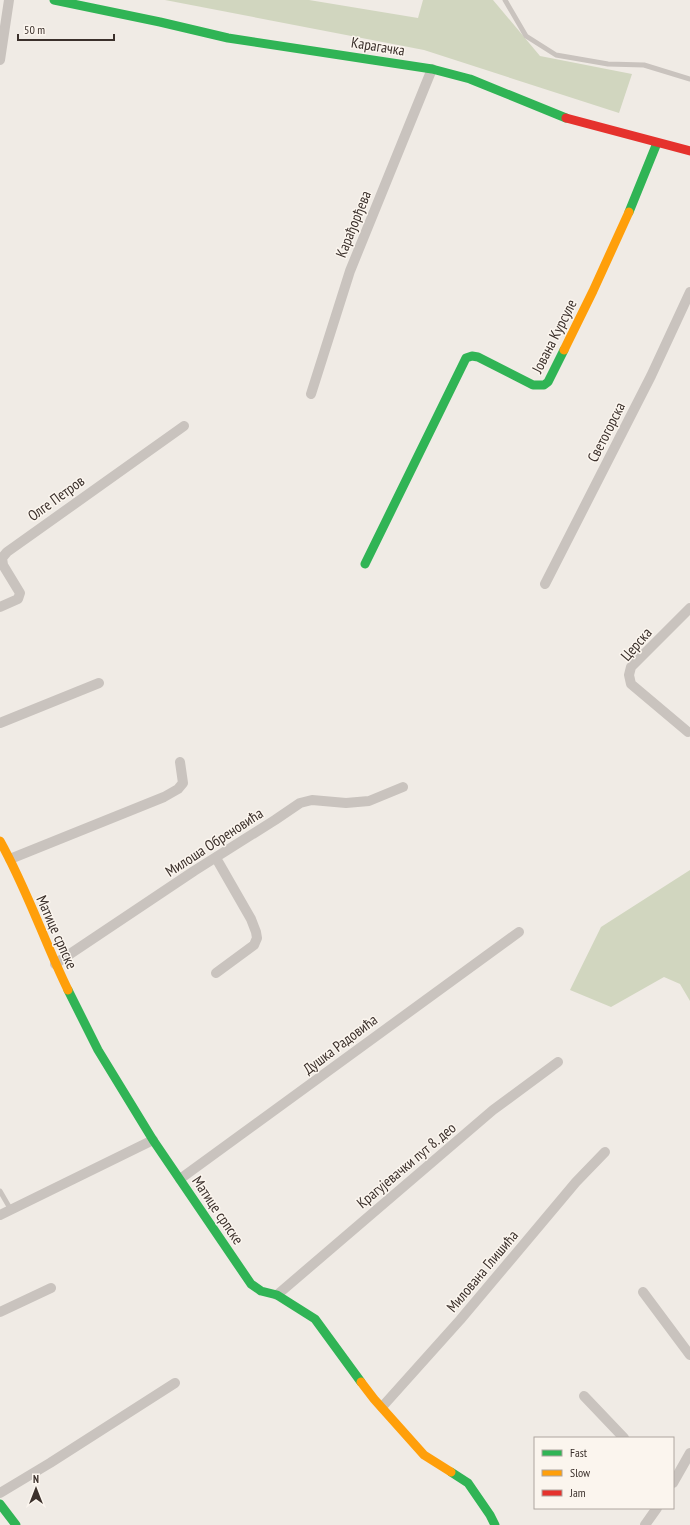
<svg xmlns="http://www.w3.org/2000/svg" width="690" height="1525" font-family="'PT Sans Narrow',sans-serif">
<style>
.green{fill:#d1d6bf}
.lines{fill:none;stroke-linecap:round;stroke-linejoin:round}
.lane{stroke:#c9c3be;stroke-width:5}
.street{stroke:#c9c3be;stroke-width:10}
.fast{stroke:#30b455;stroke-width:9}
.slow{stroke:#ff9f0a;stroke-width:9}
.jam{stroke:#e5322d;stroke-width:9}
.labels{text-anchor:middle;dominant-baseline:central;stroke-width:3;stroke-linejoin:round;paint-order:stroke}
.street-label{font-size:15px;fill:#3b302b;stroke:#fbf5ee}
</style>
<rect width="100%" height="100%" fill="#f0ebe5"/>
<!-- green -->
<path class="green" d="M165,0h144l109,18 5,-18h70l47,56 92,18 -13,39 -195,-63z
M690,870v131l-10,-17 -16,-7 -53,30 -41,-17 31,-63z"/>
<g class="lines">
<!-- lane -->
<path class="lane" d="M505,0l21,36 30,19 52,9 36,1 46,14
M0,1191l11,19"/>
<!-- street -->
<path class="street" d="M0,60l9,-60
M311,394l39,-123 82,-202
M545,584l106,-208 39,-84
M0,607l18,-8 2,-6 -17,-28 -1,-7 5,-6 177,-126
M0,723l99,-40
M688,732l-57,-48 -2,-9 2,-8 59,-59
M10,859l154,-62 14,-8 5,-6 -3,-21
M55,964l139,-93 81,-51 25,-17 12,-3 34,3 23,-2 34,-14
M216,973l38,-28 3,-7 -1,-6 -5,-13 -35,-61
M180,1179l339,-247
M0,1215l153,-75
M643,1292l47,63
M277,1295l216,-185 65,-48
M0,1312l51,-24
M584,1396l40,42
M382,1407l78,-87 116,-138 29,-30
M673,1483l17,-30
M0,1493l50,-30 125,-80
M645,1525l12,-17"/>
<!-- fast -->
<path class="fast" d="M54,0l106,22 68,16 204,31 38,10 96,39
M629,212l28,-69
M365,564l101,-206 6,-2 6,1 55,28h11l4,-3 16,-32
M68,990l30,60 55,90 98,144 10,7 16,4 38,24 46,63
M451,1472l17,11 22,32 5,10
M0,1504l16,21"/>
<!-- slow -->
<path class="slow" d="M564,350l29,-59 36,-79
M0,841c27,48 44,100 68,149
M361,1382l13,17 50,56 27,17"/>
<!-- jam -->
<path class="jam" d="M566,118l124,33"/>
</g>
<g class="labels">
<!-- street labels -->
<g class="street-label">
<text transform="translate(378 46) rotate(9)">Карагачка</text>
<text transform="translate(353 224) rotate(-68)">Карађорђева</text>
<text transform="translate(554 336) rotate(-63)">Јована Курсуле</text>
<text transform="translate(606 432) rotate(-63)">Светогорска</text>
<text transform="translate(56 498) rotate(-36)">Олге Петров</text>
<text transform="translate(636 644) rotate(-49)">Церска</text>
<text transform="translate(214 842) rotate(-33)">Милоша Обреновића</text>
<text transform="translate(57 932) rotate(66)">Матице српске</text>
<text transform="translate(340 1044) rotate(-37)">Душка Радовића</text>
<text transform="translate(406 1165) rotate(-40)">Крагујевачки пут 8. део</text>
<text transform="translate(218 1210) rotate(56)">Матице српске</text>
<text transform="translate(482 1271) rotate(-50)">Милована Глишића</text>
</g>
</g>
<!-- legend -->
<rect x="534" y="1437" width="140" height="72" fill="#fbf5ee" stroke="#aea6a0"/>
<rect x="542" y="1450" width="20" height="6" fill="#30b455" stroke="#aea6a0"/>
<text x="570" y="1457" font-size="12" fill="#3b302b">Fast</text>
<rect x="542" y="1470" width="20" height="6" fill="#ff9f0a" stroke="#aea6a0"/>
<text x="570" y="1477" font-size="12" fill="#3b302b">Slow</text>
<rect x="542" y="1490" width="20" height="6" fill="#e5322d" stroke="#aea6a0"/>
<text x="570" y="1497" font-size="12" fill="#3b302b">Jam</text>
<!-- north arrow -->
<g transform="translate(36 1489)" stroke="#fbf5ee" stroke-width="3" paint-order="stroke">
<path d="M0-3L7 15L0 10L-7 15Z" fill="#3b302b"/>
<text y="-6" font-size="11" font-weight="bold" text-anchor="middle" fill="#3b302b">N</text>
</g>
<!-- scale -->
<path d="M18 34v6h96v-6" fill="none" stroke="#3b302b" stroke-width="2"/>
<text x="24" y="34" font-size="12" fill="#3b302b" stroke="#fbf5ee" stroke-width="3" paint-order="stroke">50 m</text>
</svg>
